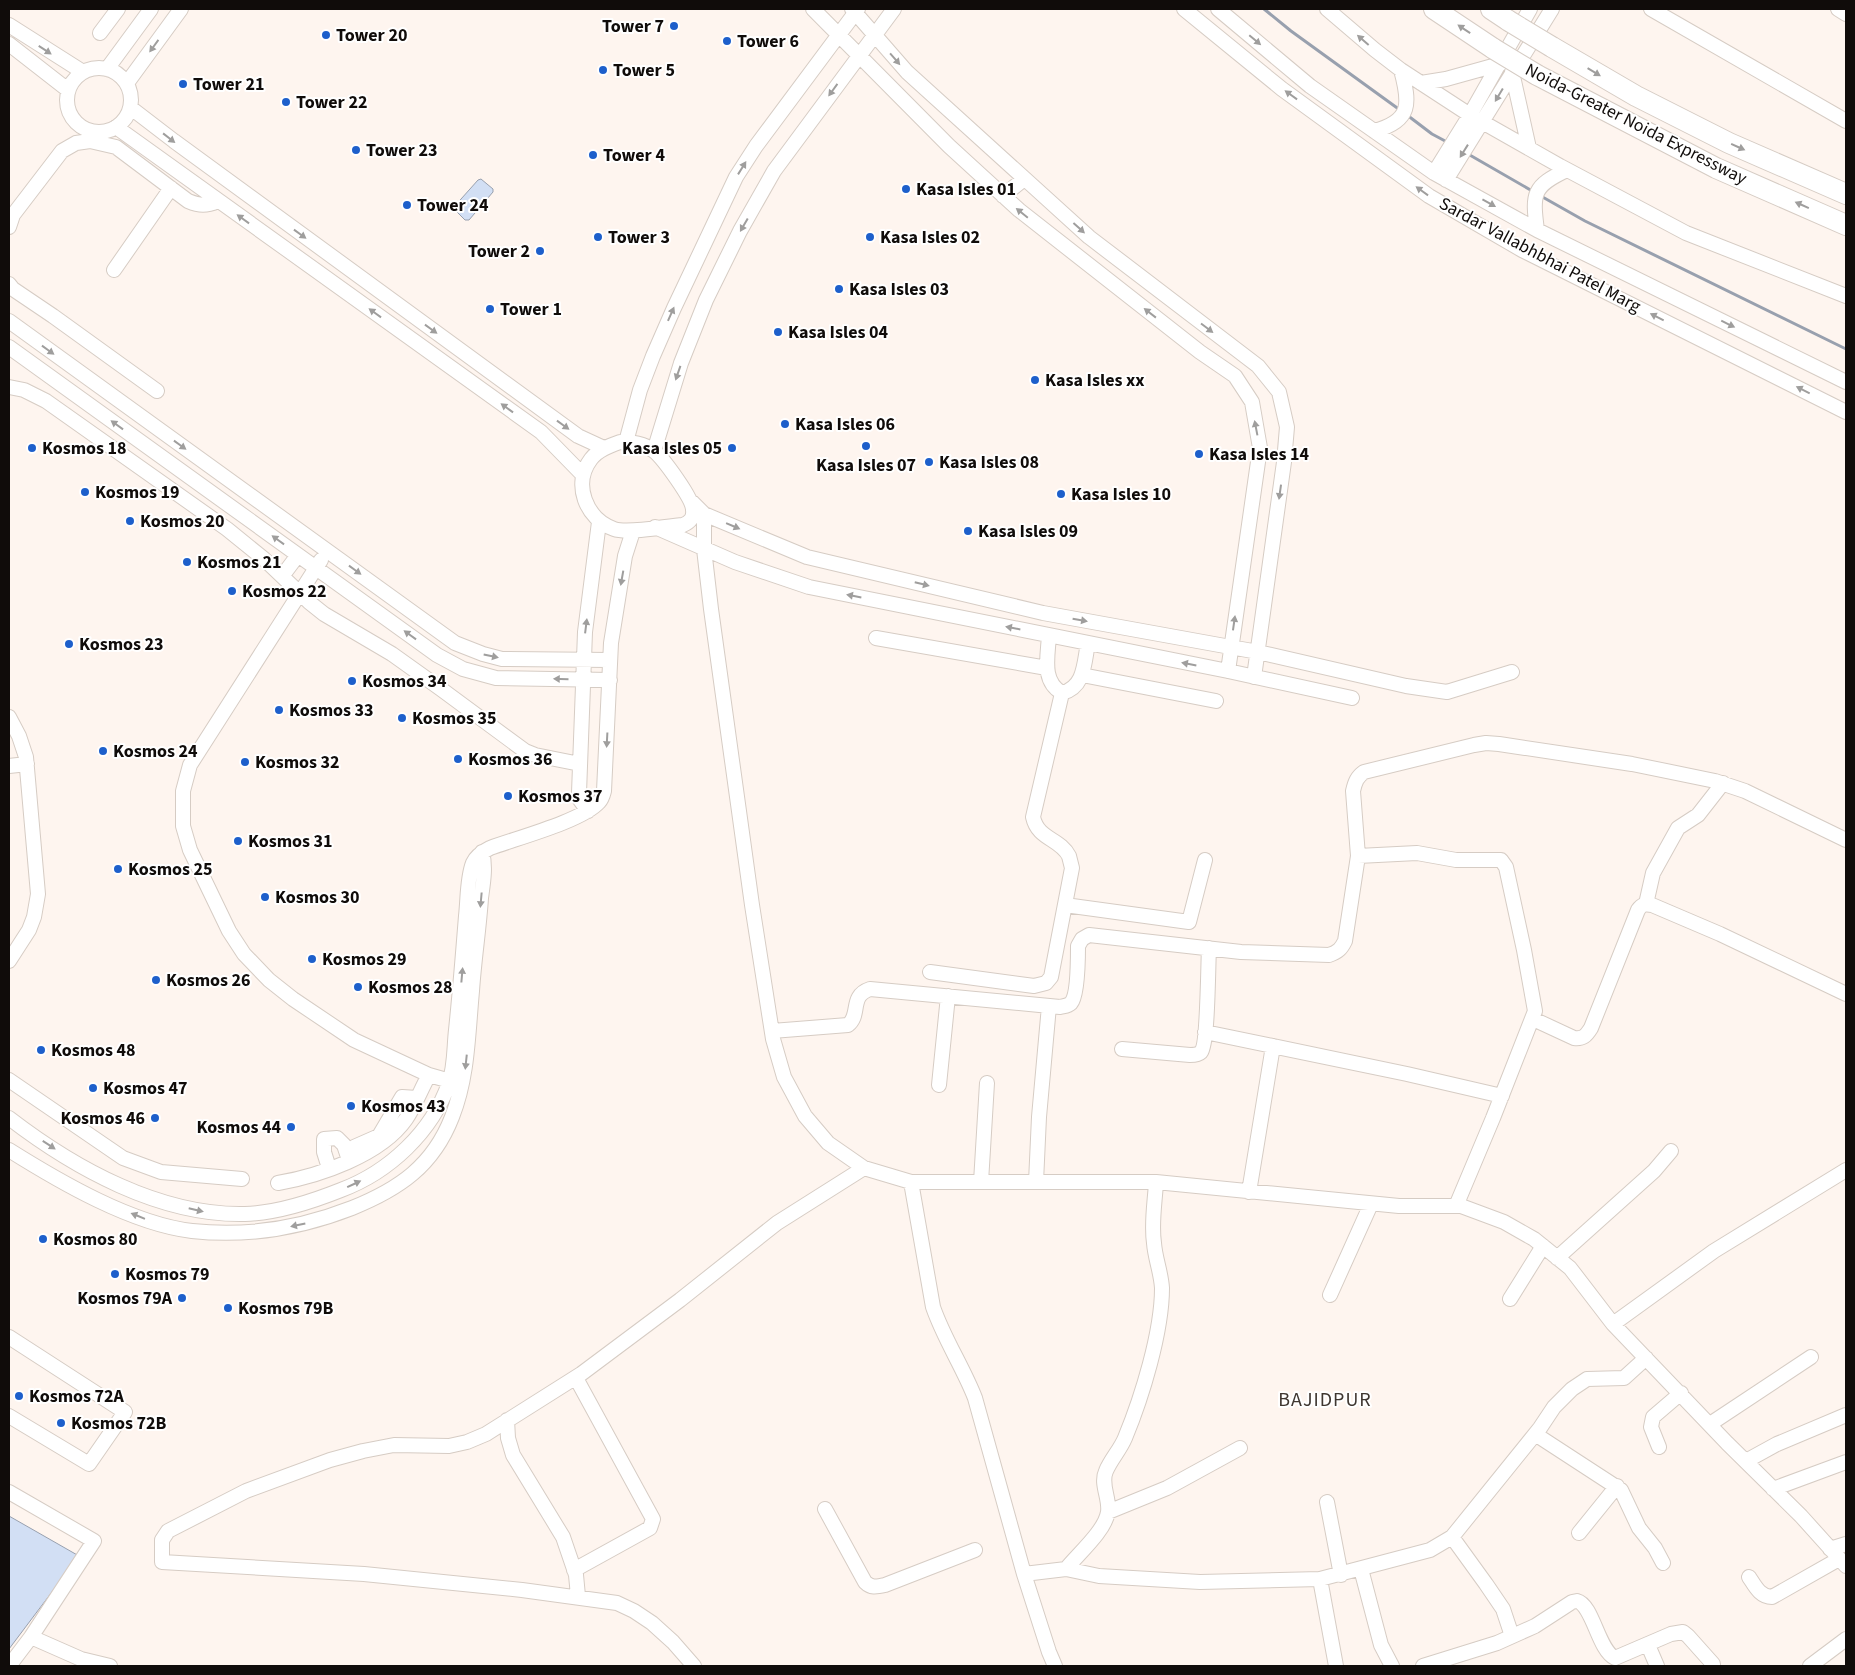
<svg xmlns="http://www.w3.org/2000/svg" width="1855" height="1675" font-family="'Source Sans 3',sans-serif">
<style>
.water{fill:#d2dff4;stroke:#98a0ae}
.lines{fill:none;stroke-linecap:round;stroke-linejoin:round}
.stream{stroke:#98a0ae;stroke-width:3}
.minor-casing{stroke:#d6ccc4;stroke-width:16}
.highway-casing{stroke:#d6ccc4;stroke-width:22}
.minor{stroke:#fff;stroke-width:14}
.highway{stroke:#fff;stroke-width:20}
.highway-bridge-casing{stroke:#d6ccc4;stroke-width:22;stroke-linecap:butt}
.highway-bridge{stroke:#fff;stroke-width:20}
.oneway{fill:#9f9e9d}
.poi-dot{fill:#1d5fcb;stroke:#fff;stroke-width:2}
.labels{text-anchor:middle;dominant-baseline:central;stroke-width:4;stroke-linejoin:round;paint-order:stroke}
.poi-label{font-size:18px;font-weight:bold;fill:#100c0a;stroke:#fff;text-anchor:start}
.street-label{font-size:18px;fill:#100c0a;stroke:#fff}
.quarter-label{font-size:20px;letter-spacing:1px;fill:#3f3731;stroke:#fff}
</style>
<rect width="100%" height="100%" fill="#fef5ef"/>
<!-- water -->
<path class="water" d="M481,179l12,10v3l-24,28h-4l-12,-12 25,-28z
M9,1516l70,40 -70,93z"/>
<g class="lines">
<!-- stream -->
<path class="stream" d="M1264,9l27,22 109,79
M1407,115l25,19 15,8
M1468,154l66,38
M1539,195l46,26 261,128"/>
<defs>
<path id="minor" d="M813,9l136,137 70,64 181,142 35,24 17,26 8,46 -32,223
M852,9l55,63 182,165 169,129 21,26 8,35 -3,35 -30,215
M1184,9l98,80 147,107 93,54 324,162
M1218,9l92,77 124,87 103,57 309,152
M1327,9l48,41 26,20 69,45 90,51 126,67 160,63
M1651,9l195,112
M1838,9l8,5
M9,25l74,47
M100,33l18,-24
M9,44l59,46
M67 100a32 32 0 1 1 64 0a32 32 0 1 1-64 0Z
M107,69l44,-60
M1512,72l17,76
M127,83l54,-74
M1421,83l25,-4 54,-15
M131,108l43,33 404,295 26,12
M116,127l425,305 42,43
M1374,131c38,-10 36,-28 27,-61
M1434,173l36,-58 60,-106
M1446,180l106,-171
M1003,196l21,-17
M9,227l4,-12 49,-64 14,-8 14,-2 26,6 72,54c12,5 18,5 30,0
M1537,230c-5,-37 -4,-44 30,-60
M114,270l57,-82
M9,284l4,5 40,27 104,75
M9,321l446,322 28,11 19,5 108,1
M9,347l428,308 26,14 33,9 114,2
M9,387l15,3 22,11 181,128 37,30 45,43 15,12 68,40 49,35 84,62 10,4 45,9
M620,442c12,0 24,1 34,9 9,7 39,48 39,59 1,8 -3,12 -10,15 -17,1 -55,9 -69,4 -28,-10 -42,-45 -23,-70 7,-9 18,-13 29,-17z
M626,442l14,-52 13,-34 21,-48 62,-131 20,-31 102,-137
M654,451l27,-88 25,-63 34,-69 34,-60 120,-162
M692,502l12,12 103,43 236,56 215,39 148,34 41,6 65,-20
M704,514v35l7,60 41,296 21,134 11,38 21,39 23,27 36,25 47,14h245l243,24h62l43,16 30,17 36,29 43,56 114,119 74,73 45,50
M655,527l80,35 74,25 419,84 124,27
M321,560l-131,205 -7,26v35l7,24 39,81 15,23 25,26 24,19 61,41 75,35 21,6
M283,575l15,-20
M1049,635c-1,21 -8,46 13,58 23,-6 22,-30 26,-50
M876,638l171,30
M1082,675l134,26
M9,717l10,19 7,21 12,137 -4,23 -5,13 -20,31
M9,766l18,-2
M588,811l-8,-11 -1,-7 6,-161 14,-110
M1358,856l59,-3 39,7h45l5,7 18,83 11,61 -42,107 -37,88
M1646,904l7,-31 25,-45 20,-13 25,-32
M1065,905l124,17 16,-62
M930,972l104,14 12,-3 5,-6 21,-109c-1,-4 -2,-8 -3,-12 -9,-18 -31,-16 -36,-39l29,-124
M1533,1019l41,19c9,1 12,-2 17,-10l47,-118c4,-6 7,-6 14,-5l68,29 126,60
M772,1031l76,-6c13,-10 1,-29 22,-36l190,18c4,-1 8,-1 11,-4 7,-8 7,-45 7,-57l4,-7 7,-4 152,17 88,3c9,-3 12,-6 16,-14l13,-85 -5,-65c2,-9 4,-14 11,-19l110,-27 12,-2 13,1 133,20 83,17 30,10 101,49
M1205,1032l202,42 95,22
M1122,1049l68,6c4,0 8,0 11,-3 7,-8 7,-88 8,-104
M9,1080l114,78 38,14 81,7
M939,1085l9,-89
M9,1118c65,50 151,98 236,96 33,-1 66,-12 96,-24 48,-18 91,-58 108,-107 6,-16 5,-36 7,-53 4,-38 7,-76 10,-114 2,-17 1,-38 7,-53 3,-7 11,-12 17,-15 27,-10 92,-27 109,-46 3,-3 4,-7 5,-11l7,-148 14,-87 8,-25
M354,1147l25,-11 23,-39 15,1
M9,1150c51,32 123,74 183,81 55,6 109,-3 160,-23 47,-19 81,-42 100,-91 16,-40 16,-84 20,-126 2,-31 7,-62 9,-93 2,-15 5,-31 1,-46
M329,1168l-5,-16v-13l13,-1 7,7 5,15
M911,1182l22,125c11,32 30,60 42,91l49,176 25,78 6,14
M981,1182l6,-99
M1036,1182l3,-65 10,-111
M278,1183c41,-7 103,-28 128,-64 9,-13 15,-30 23,-44
M1249,1192l24,-146
M1557,1258l97,-87 17,-20
M1330,1295l41,-91
M1510,1299l33,-53
M1613,1324l101,-73 132,-81
M9,1337l116,75 -36,52 -80,-48
M507,1420l1,18 5,17 50,82 13,38 2,21
M1710,1424l101,-67
M1535,1434l86,56 18,38 16,20 8,15
M1659,1447l-8,-20 2,-10 28,-24
M1746,1461l31,-17 69,-29
M1773,1489l73,-27
M9,1492l85,49 -63,96 -22,29
M1327,1502l14,73
M825,1509l40,73c6,6 11,5 20,3l90,-35
M1108,1512l59,-24 73,-40
M1579,1533l38,-47
M1452,1537l34,47 17,25 9,27
M1830,1549l16,-5
M1066,1569c12,-15 39,-38 42,-57 2,-14 -8,-28 -2,-41 5,-12 14,-21 19,-33 17,-41 37,-106 37,-150 -1,-16 -7,-30 -8,-45 -3,-20 1,-41 2,-61
M1361,1569l20,76 11,21
M574,1570l76,-42 3,-9 -77,-141
M1024,1574l42,-5 33,7 101,6 120,-3 110,-29 22,-13 88,-109 14,-21 18,-18 15,-10 37,-1 22,-20
M1749,1577c6,9 11,20 23,20l67,-38
M1320,1579l16,87
M31,1637l50,22 29,7
M1648,1645l9,21
M694,1666l-21,-24 -21,-19 -18,-12 -17,-8 -95,-13 -158,-16 -202,-12v-22l6,-9 78,-40 84,-31 33,-9 31,-6 55,1 18,-4 19,-8 95,-60 99,-74 97,-77 87,-55
M1423,1666l74,-23 38,-17 37,-24 5,-1c16,4 21,49 38,57l56,-24 12,-2 5,4 25,28
M1810,1666l36,-27"/>
<path id="highway" d="M1434,9l60,40
M1491,9l18,12
M1552,47l84,49 93,47 117,51
M1537,75l179,93 130,57"/>
</defs>
<!-- minor casing -->
<use href="#minor" class="minor-casing"/>
<!-- highway casing -->
<use href="#highway" class="highway-casing"/>
<!-- minor -->
<use href="#minor" class="minor"/>
<!-- highway -->
<use href="#highway" class="highway"/>
<defs>
<path id="highway-bridge" d="M1509,21l43,26
M1494,49l43,26"/>
</defs>
<!-- highway-bridge casing -->
<use href="#highway-bridge" class="highway-bridge-casing"/>
<!-- highway-bridge -->
<use href="#highway-bridge" class="highway-bridge"/>
</g>
<!-- one-way arrows -->
<defs><path id="oneway-solid" d="M-6-.8H1V-3.2L6.5 0L1 3.2V.8H-6Z" transform="scale(1.25)"/></defs>
<g class="oneway">
<use href="#oneway-solid" transform="translate(1464 29) rotate(-146)"/>
<use href="#oneway-solid" transform="translate(1255 40) rotate(40)"/>
<use href="#oneway-solid" transform="translate(1363 40) rotate(-139)"/>
<use href="#oneway-solid" transform="translate(154 46) rotate(126)"/>
<use href="#oneway-solid" transform="translate(45 50) rotate(33)"/>
<use href="#oneway-solid" transform="translate(895 59) rotate(49)"/>
<use href="#oneway-solid" transform="translate(1594 72) rotate(31)"/>
<use href="#oneway-solid" transform="translate(833 90) rotate(126)"/>
<use href="#oneway-solid" transform="translate(1291 95) rotate(-144)"/>
<use href="#oneway-solid" transform="translate(1499 95) rotate(121)"/>
<use href="#oneway-solid" transform="translate(169 138) rotate(38)"/>
<use href="#oneway-solid" transform="translate(1738 147) rotate(24)"/>
<use href="#oneway-solid" transform="translate(1464 151) rotate(122)"/>
<use href="#oneway-solid" transform="translate(742 168) rotate(-58)"/>
<use href="#oneway-solid" transform="translate(1422 191) rotate(-144)"/>
<use href="#oneway-solid" transform="translate(1489 203) rotate(29)"/>
<use href="#oneway-solid" transform="translate(1802 205) rotate(-156)"/>
<use href="#oneway-solid" transform="translate(1022 213) rotate(-141)"/>
<use href="#oneway-solid" transform="translate(243 219) rotate(-144)"/>
<use href="#oneway-solid" transform="translate(744 225) rotate(120)"/>
<use href="#oneway-solid" transform="translate(1079 228) rotate(42)"/>
<use href="#oneway-solid" transform="translate(300 234) rotate(36)"/>
<use href="#oneway-solid" transform="translate(375 313) rotate(-144)"/>
<use href="#oneway-solid" transform="translate(1150 313) rotate(-142)"/>
<use href="#oneway-solid" transform="translate(671 314) rotate(-66)"/>
<use href="#oneway-solid" transform="translate(1657 317) rotate(-153)"/>
<use href="#oneway-solid" transform="translate(1728 324) rotate(26)"/>
<use href="#oneway-solid" transform="translate(1207 328) rotate(37)"/>
<use href="#oneway-solid" transform="translate(431 329) rotate(36)"/>
<use href="#oneway-solid" transform="translate(48 350) rotate(36)"/>
<use href="#oneway-solid" transform="translate(678 373) rotate(109)"/>
<use href="#oneway-solid" transform="translate(1803 390) rotate(-153)"/>
<use href="#oneway-solid" transform="translate(507 408) rotate(-144)"/>
<use href="#oneway-solid" transform="translate(117 425) rotate(-144)"/>
<use href="#oneway-solid" transform="translate(563 425) rotate(36)"/>
<use href="#oneway-solid" transform="translate(1256 428) rotate(-101)"/>
<use href="#oneway-solid" transform="translate(180 445) rotate(36)"/>
<use href="#oneway-solid" transform="translate(1280 492) rotate(98)"/>
<use href="#oneway-solid" transform="translate(733 526) rotate(23)"/>
<use href="#oneway-solid" transform="translate(278 540) rotate(-144)"/>
<use href="#oneway-solid" transform="translate(355 570) rotate(36)"/>
<use href="#oneway-solid" transform="translate(622 578) rotate(100)"/>
<use href="#oneway-solid" transform="translate(922 584) rotate(14)"/>
<use href="#oneway-solid" transform="translate(854 596) rotate(-169)"/>
<use href="#oneway-solid" transform="translate(1080 620) rotate(10)"/>
<use href="#oneway-solid" transform="translate(1234 623) rotate(-82)"/>
<use href="#oneway-solid" transform="translate(586 626) rotate(-83)"/>
<use href="#oneway-solid" transform="translate(1013 628) rotate(-169)"/>
<use href="#oneway-solid" transform="translate(410 635) rotate(-144)"/>
<use href="#oneway-solid" transform="translate(491 656) rotate(12)"/>
<use href="#oneway-solid" transform="translate(1189 664) rotate(-169)"/>
<use href="#oneway-solid" transform="translate(561 679) rotate(-179)"/>
<use href="#oneway-solid" transform="translate(607 740) rotate(93)"/>
<use href="#oneway-solid" transform="translate(481 900) rotate(95)"/>
<use href="#oneway-solid" transform="translate(462 975) rotate(-85)"/>
<use href="#oneway-solid" transform="translate(466 1062) rotate(96)"/>
<use href="#oneway-solid" transform="translate(49 1145) rotate(33)"/>
<use href="#oneway-solid" transform="translate(354 1184) rotate(-25)"/>
<use href="#oneway-solid" transform="translate(196 1210) rotate(13)"/>
<use href="#oneway-solid" transform="translate(138 1216) rotate(-158)"/>
<use href="#oneway-solid" transform="translate(298 1225) rotate(168)"/>
</g>
<!-- markers -->
<g class="poi-dot">
<circle cx="674" cy="26" r="5"/>
<circle cx="326" cy="35" r="5"/>
<circle cx="727" cy="41" r="5"/>
<circle cx="603" cy="70" r="5"/>
<circle cx="183" cy="84" r="5"/>
<circle cx="286" cy="102" r="5"/>
<circle cx="356" cy="150" r="5"/>
<circle cx="593" cy="155" r="5"/>
<circle cx="906" cy="189" r="5"/>
<circle cx="407" cy="205" r="5"/>
<circle cx="598" cy="237" r="5"/>
<circle cx="870" cy="237" r="5"/>
<circle cx="540" cy="251" r="5"/>
<circle cx="839" cy="289" r="5"/>
<circle cx="490" cy="309" r="5"/>
<circle cx="778" cy="332" r="5"/>
<circle cx="1035" cy="380" r="5"/>
<circle cx="785" cy="424" r="5"/>
<circle cx="866" cy="446" r="5"/>
<circle cx="32" cy="448" r="5"/>
<circle cx="732" cy="448" r="5"/>
<circle cx="1199" cy="454" r="5"/>
<circle cx="929" cy="462" r="5"/>
<circle cx="85" cy="492" r="5"/>
<circle cx="1061" cy="494" r="5"/>
<circle cx="130" cy="521" r="5"/>
<circle cx="968" cy="531" r="5"/>
<circle cx="187" cy="562" r="5"/>
<circle cx="232" cy="591" r="5"/>
<circle cx="69" cy="644" r="5"/>
<circle cx="352" cy="681" r="5"/>
<circle cx="279" cy="710" r="5"/>
<circle cx="402" cy="718" r="5"/>
<circle cx="103" cy="751" r="5"/>
<circle cx="458" cy="759" r="5"/>
<circle cx="245" cy="762" r="5"/>
<circle cx="508" cy="796" r="5"/>
<circle cx="238" cy="841" r="5"/>
<circle cx="118" cy="869" r="5"/>
<circle cx="265" cy="897" r="5"/>
<circle cx="312" cy="959" r="5"/>
<circle cx="156" cy="980" r="5"/>
<circle cx="358" cy="987" r="5"/>
<circle cx="41" cy="1050" r="5"/>
<circle cx="93" cy="1088" r="5"/>
<circle cx="351" cy="1106" r="5"/>
<circle cx="155" cy="1118" r="5"/>
<circle cx="291" cy="1127" r="5"/>
<circle cx="43" cy="1239" r="5"/>
<circle cx="115" cy="1274" r="5"/>
<circle cx="182" cy="1298" r="5"/>
<circle cx="228" cy="1308" r="5"/>
<circle cx="19" cy="1396" r="5"/>
<circle cx="61" cy="1423" r="5"/>
</g>
<g class="labels">
<!-- poi labels -->
<g class="poi-label">
<text x="664" y="26" text-anchor="end">Tower 7</text>
<text x="336" y="35">Tower 20</text>
<text x="737" y="41">Tower 6</text>
<text x="613" y="70">Tower 5</text>
<text x="193" y="84">Tower 21</text>
<text x="296" y="102">Tower 22</text>
<text x="366" y="150">Tower 23</text>
<text x="603" y="155">Tower 4</text>
<text x="916" y="189">Kasa Isles 01</text>
<text x="417" y="205">Tower 24</text>
<text x="608" y="237">Tower 3</text>
<text x="880" y="237">Kasa Isles 02</text>
<text x="530" y="251" text-anchor="end">Tower 2</text>
<text x="849" y="289">Kasa Isles 03</text>
<text x="500" y="309">Tower 1</text>
<text x="788" y="332">Kasa Isles 04</text>
<text x="1045" y="380">Kasa Isles xx</text>
<text x="795" y="424">Kasa Isles 06</text>
<text x="42" y="448">Kosmos 18</text>
<text x="722" y="448" text-anchor="end">Kasa Isles 05</text>
<text x="1209" y="454">Kasa Isles 14</text>
<text x="939" y="462">Kasa Isles 08</text>
<text x="866" y="465" text-anchor="middle">Kasa Isles 07</text>
<text x="95" y="492">Kosmos 19</text>
<text x="1071" y="494">Kasa Isles 10</text>
<text x="140" y="521">Kosmos 20</text>
<text x="978" y="531">Kasa Isles 09</text>
<text x="197" y="562">Kosmos 21</text>
<text x="242" y="591">Kosmos 22</text>
<text x="79" y="644">Kosmos 23</text>
<text x="362" y="681">Kosmos 34</text>
<text x="289" y="710">Kosmos 33</text>
<text x="412" y="718">Kosmos 35</text>
<text x="113" y="751">Kosmos 24</text>
<text x="468" y="759">Kosmos 36</text>
<text x="255" y="762">Kosmos 32</text>
<text x="518" y="796">Kosmos 37</text>
<text x="248" y="841">Kosmos 31</text>
<text x="128" y="869">Kosmos 25</text>
<text x="275" y="897">Kosmos 30</text>
<text x="322" y="959">Kosmos 29</text>
<text x="166" y="980">Kosmos 26</text>
<text x="368" y="987">Kosmos 28</text>
<text x="51" y="1050">Kosmos 48</text>
<text x="103" y="1088">Kosmos 47</text>
<text x="361" y="1106">Kosmos 43</text>
<text x="145" y="1118" text-anchor="end">Kosmos 46</text>
<text x="281" y="1127" text-anchor="end">Kosmos 44</text>
<text x="53" y="1239">Kosmos 80</text>
<text x="125" y="1274">Kosmos 79</text>
<text x="172" y="1298" text-anchor="end">Kosmos 79A</text>
<text x="238" y="1308">Kosmos 79B</text>
<text x="29" y="1396">Kosmos 72A</text>
<text x="71" y="1423">Kosmos 72B</text>
</g>
<!-- street labels -->
<g class="street-label">
<text transform="translate(1636 124) rotate(27)">Noida-Greater Noida Expressway</text>
<text transform="translate(1540 255) rotate(28)">Sardar Vallabhbhai Patel Marg</text>
</g>
<!-- quarter labels -->
<g class="quarter-label">
<text x="1325" y="1400">BAJIDPUR</text>
</g>
</g>
<!-- border -->
<rect width="1855" height="1675" fill="none" stroke="#100c0a" stroke-width="20"/>
</svg>
